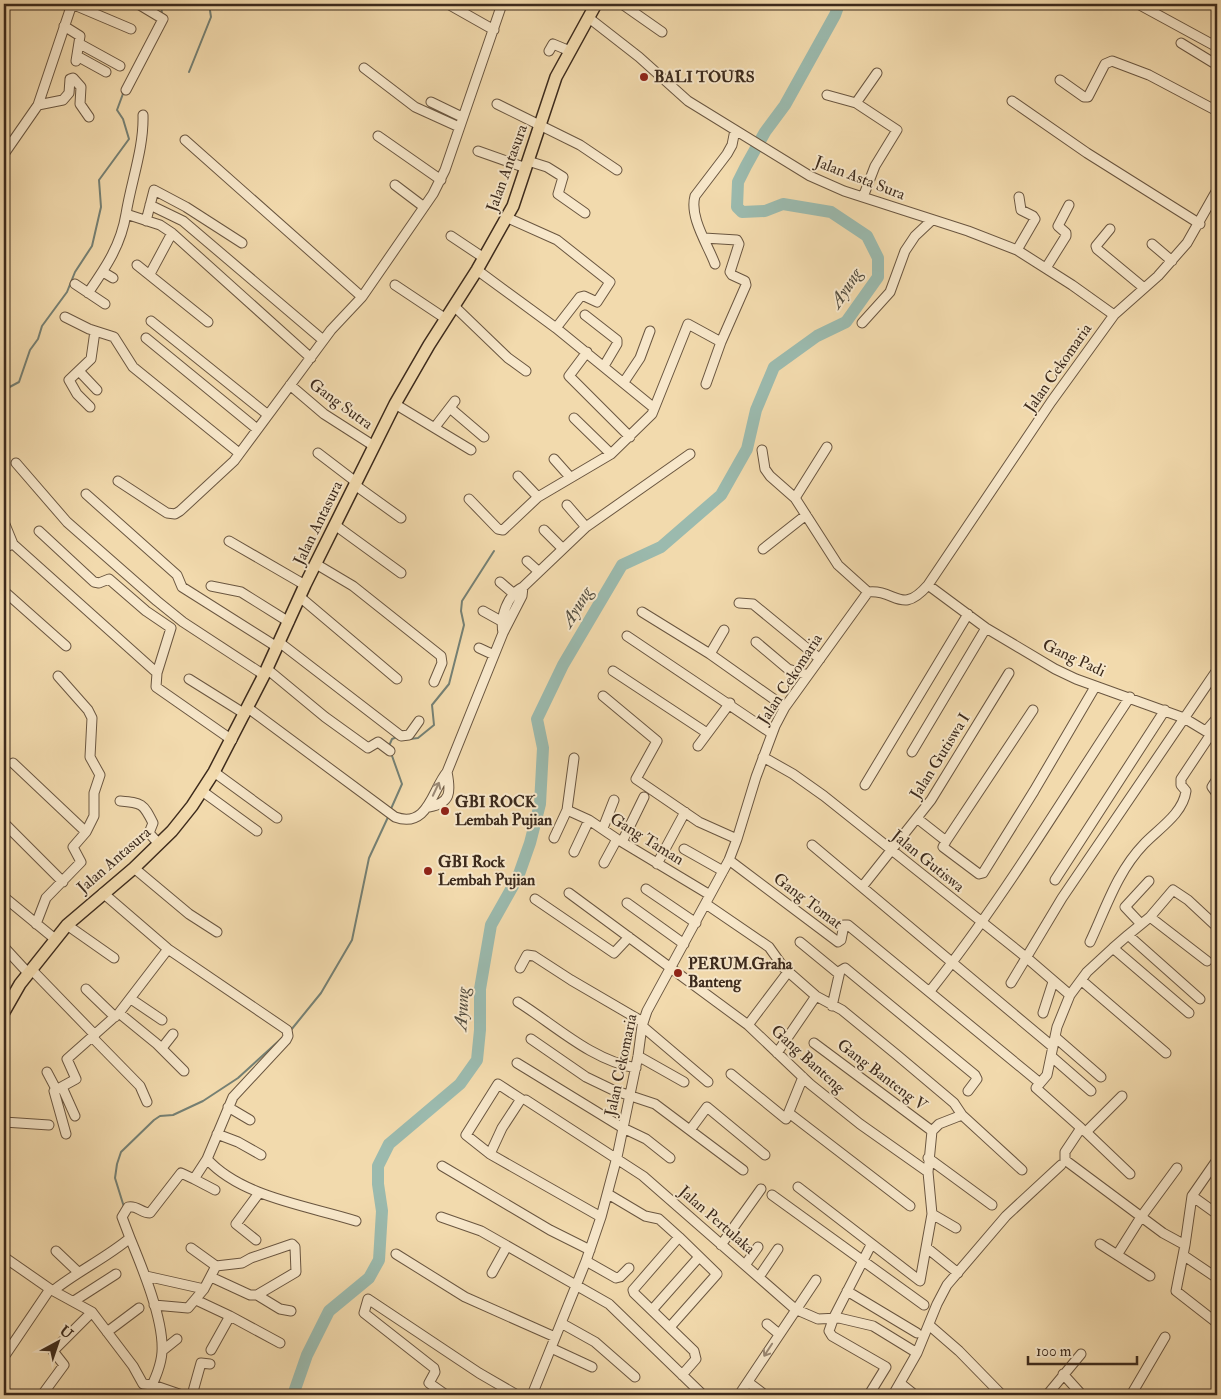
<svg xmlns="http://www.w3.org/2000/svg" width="1221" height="1399" font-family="'IM FELL Double Pica',serif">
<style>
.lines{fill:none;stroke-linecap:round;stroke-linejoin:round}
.stream{stroke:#758074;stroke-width:2}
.river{stroke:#9bbaae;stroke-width:12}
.minor-casing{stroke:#6a5640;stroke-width:11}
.major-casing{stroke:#3c2a1c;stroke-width:14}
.minor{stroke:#f7e7ca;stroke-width:9}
.major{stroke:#f2daad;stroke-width:11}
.oneway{stroke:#9a8873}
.poi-dot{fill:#8f2418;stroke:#f7e7ca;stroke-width:2}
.labels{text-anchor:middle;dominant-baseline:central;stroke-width:4;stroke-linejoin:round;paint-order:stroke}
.poi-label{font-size:16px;font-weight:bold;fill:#3c2a1c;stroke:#f7e7ca;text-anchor:start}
.street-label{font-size:16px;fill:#3c2a1c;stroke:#f7e7ca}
.water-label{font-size:18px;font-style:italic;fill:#544e40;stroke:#f7e7ca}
</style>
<rect width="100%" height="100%" fill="#f2daad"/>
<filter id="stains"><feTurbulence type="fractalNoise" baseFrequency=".004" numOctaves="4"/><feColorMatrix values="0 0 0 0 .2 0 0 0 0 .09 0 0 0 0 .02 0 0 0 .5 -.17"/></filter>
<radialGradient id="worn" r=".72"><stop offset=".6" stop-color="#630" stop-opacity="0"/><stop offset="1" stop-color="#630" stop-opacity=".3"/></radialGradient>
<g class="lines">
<!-- stream -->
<path class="stream" d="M161,4l1,10
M189,72l22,-55 -2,-13
M4,390l15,-8 11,-32 8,-11 4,-13 25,-34 8,-20 17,-26 9,-39 -2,-27 30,-41 -6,-20 -6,-9 7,-19
M410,739l8,-1 16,-13 -2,-20 17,-21 15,-59 -3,-14 1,-10 32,-50
M389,746l3,-7 5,-2
M390,811l12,-27 -11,-31
M291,1030l30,-37 31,-53 17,-82 20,-43
M124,1207l-9,-29 2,-14 4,-12 33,-32 6,-4 13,-1 30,-14 35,-23 44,-40"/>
<!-- river -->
<path class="river" d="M293,1395l14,-40 22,-44 40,-33 10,-18 3,-49 -4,-27v-18l11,-22 71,-60 17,-24 3,-30v-41l11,-64 27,-48 12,-34 10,-39 3,-56 -6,-29 26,-54 59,-100 39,-18 60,-52 26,-46 9,-39 18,-43 43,-31 29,-14 32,-45v-19l-11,-22 -36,-24 -48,-8 -18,7 -23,1 -5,-5 1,-25 8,-16 19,-34 20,-27 50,-90 4,-11"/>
<defs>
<path id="minor" d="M72,4l59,25
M448,4l46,26
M622,4l40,28
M1138,4l79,43
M589,18l50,39 49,44 122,75 34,15 124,40 49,19 55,35 42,30
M64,26l16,10 -4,25
M1181,43l36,22
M80,44l40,22
M549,51l4,-7 17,7
M77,56l29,16
M364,68l51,39 44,20
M1060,80l24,17h4l17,-33 7,-3 37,14 68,36
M126,90l37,-71 -25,-15
M827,95l29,8 41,27 -22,36 -12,31
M1012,101l75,52 113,71
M431,102l31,15
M856,103l21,-30
M497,104l83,41 37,25
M38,105l25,-5 6,-7 1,-14 3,-1 8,9 -1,17 9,13
M378,136l63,44
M478,151l48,17
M4,154l34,-49 34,-101
M528,161l19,6 16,10 -5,17 27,19
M395,185l29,22
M150,205l33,16 140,119
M126,214c5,-32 18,-66 17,-99
M508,218l49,22 53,42 -13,20 -13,-6 -4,1 -24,31
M146,221l8,-31 32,17 56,36
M1110,229l-14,17 1,3 47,39
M451,236l33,22
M704,238l33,2 2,4 -9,28 2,3 13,6 1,4 -25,57 -15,42
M1152,244l20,17
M1017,250l18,-31 -2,-3 -12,-6 -2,-13
M715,264c-7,-19 -26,-47 -20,-68l32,-42 5,-9 3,-15
M137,265l71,57
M1046,268l20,-32v-3l-8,-7 11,-21
M477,270l79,58 98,80
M103,272l10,6
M150,274l22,-41
M75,284l30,20
M395,285l51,34
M88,293c18,-26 33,-48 38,-79l34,11 12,8 139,125
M362,297l71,-103 12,-24 57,-166
M454,306l54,52 18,13
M585,315l32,25v4l-13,22
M65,317l24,12 25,8 19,30 106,86
M151,321l117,94
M862,323l28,-31 15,-41 10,-15 17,-16
M146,338l111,91
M587,352l-18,24 61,61
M79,371l18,19
M624,382l16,-24 10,-27
M290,385l34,29 50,32
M395,404l76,46
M90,407l-13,-13 -8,-14 22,-21 4,-28
M450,408l34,29
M574,418l37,36
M435,427l20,-26
M762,450l3,19 5,7 25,22 43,67 30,27
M318,453l38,29
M554,459l16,18
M16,463l51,59 90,79 26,21 81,53
M518,476l20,21
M118,481l49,32 8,1 5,-3 54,-50 97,-131 31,-33 -177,-157
M355,485l46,33
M86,494l91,81 5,12 95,60
M795,498l32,-51
M469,499l29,30 5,1 35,-33 73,-43 41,-40 36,-90 33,18
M567,505l19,22
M4,522l9,22 144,129
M335,525l66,48
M544,530l18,18
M39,531l55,51 5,1 10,-4 37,32 25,17 -14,45 -1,14 76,53
M229,541l76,44
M4,548l9,-4
M763,549l43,-34
M527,561l11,10
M316,564l37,22 88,70 1,7 -8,19
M500,582l14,12
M928,585l58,43 69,41 21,10 108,39 33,20
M211,586l30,6 48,30
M4,591l62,55
M300,597l97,82
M739,603l14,1 67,55
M483,611l18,10
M642,612l68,42 75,53
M503,633c-3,-16 4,-38 20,-46
M627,636l144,97
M279,642l122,94 8,-1 10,-14
M756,642l32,27 17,5
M479,648l15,7
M710,654l14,-24
M267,669l58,48 43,31 10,-6 12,9
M613,671l94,62
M189,679l56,35
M603,696l54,45 -21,38 63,43 38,17
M248,708l147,109c33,12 37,-27 52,-45l56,-139 19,-37 1,-9 63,-60 104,-73
M1206,731l11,-13
M698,746l32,-43
M912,752l74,-124
M763,757l30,17 31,22 203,162 43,37
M13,763l73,69
M214,772l63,46
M1217,779l-5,8 5,7
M865,785l103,-171
M202,791l55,40
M120,801c22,2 23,2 33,22l-4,10 10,11
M429,807c22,-4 22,-15 18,-35
M567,810l22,10 28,19 93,56
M918,819l28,22 -3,6 36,27 4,-1 51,-82 61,-104
M4,823l59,59
M603,828l11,-28
M554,838l13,-28 7,-52
M946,841l87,-131
M622,842l22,-45
M812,845l50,42 69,-87 78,-127
M684,849l39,22
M574,852l15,-32
M729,860l109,82 3,-2 3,-15h4l192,158
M604,863l13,-24
M657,864l28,-52
M134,868l55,46 28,18
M1055,880l110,-170
M862,887l191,160
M646,889l50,34
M103,893l65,56 119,81 1,6 -2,4 -53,57 -26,62c34,38 102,47 149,62
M569,893l179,132 62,59 50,40 68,48
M4,897l51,42
M535,899l79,54 15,-16
M627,903l57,41
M706,904l63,43 15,21 32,28 26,14 55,45 57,48 8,12 60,55
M1150,917l57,44
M36,924l10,-26 35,-36 -8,-15 13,-15 8,-16v-23l6,-18 -10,-18 2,-39 -4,-8 -30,-34
M1141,924l-16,-17 24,-26
M67,925l47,33
M1128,935l22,-18 23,-27 15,10 29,27
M800,942l39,32
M1090,942c16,-34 27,-70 54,-98 14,-15 39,-30 42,-53l-5,-6v-6l30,-45
M4,947l24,26
M1113,948l15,-13 72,64
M520,968l7,-13 7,1 37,24 72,42
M31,969l64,66
M1081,980l85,73
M1011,983l51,-85 155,-228
M86,989l29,28
M930,991c74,-93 134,-195 200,-294
M131,999l31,21
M518,1002c37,23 73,58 118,66
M832,1006l8,-35 5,-3 130,107 2,4 -9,12
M119,1013l38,31 27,27
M1043,1013l10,-31
M1189,1013l-76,-65 -26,24 -17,23 -13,32 -10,48 -11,13 45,40 -16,24v8l98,73 22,12 7,-49 25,-36
M748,1025l40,-53
M642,1026l66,56
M92,1037l48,49 7,16
M1055,1037l46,40
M531,1039l55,38 27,13 42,14 88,66
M814,1043l118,88
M162,1048l11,-14
M777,1053l39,-57
M638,1056l46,26
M1052,1057l39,34
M517,1063l106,65 23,11 24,19
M47,1072l9,17
M731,1074l55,45 17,-42
M62,1087l13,29
M526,1100l117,76 152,133 23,10 21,-1 34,8 44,27
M228,1107l22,13
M789,1113l121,93
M4,1122l45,3
M690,1130l17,-23 58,48
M1083,1130l3,2 36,-36
M932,1131l7,-7 23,-9
M1086,1132l44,42
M66,1134l-12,-43 22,-12 -9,-20 52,-46 49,-64
M217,1134l21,8 23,13
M490,1154l12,-26 19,-29 -23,-15 -32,51 24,19 111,63
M928,1158l64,47
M207,1159l-13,20 21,11
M442,1166l108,64 40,20
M798,1187l122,94 12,-67 -4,-42 4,-41
M608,1194l37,22 14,3 20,18
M772,1195l152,110
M1192,1196l25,18
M932,1214l24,14
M441,1217l40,14 128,73 94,91
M130,1238c12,29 34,82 32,114 -1,15 -8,30 -15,43
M256,1240l-20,-16 23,-31
M1100,1244l50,32
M721,1245l40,-56
M1185,1245l-9,46 41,32
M927,1248l31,25
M56,1251l21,20
M396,1254l69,43 90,40
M1117,1255l24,-38 36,-49
M1183,1255l34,23
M4,1257l46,32 42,23 41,54 10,18 10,1 29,10
M586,1261l30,17 4,-1 9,-9
M745,1265l13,-18
M492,1273l15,-27
M146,1276l58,13
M211,1277l39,18h7l39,-23 -1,-25 -3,-3 -41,14 -9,5 -26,3
M759,1277l19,-28
M54,1290c24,-19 52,-32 76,-52l-8,-21 6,-10c9,-2 13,6 22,6l31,-40 13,6
M847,1291l70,42
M257,1295l23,14 11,2
M196,1300l34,16 -19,34
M74,1301l42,-27
M154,1305l34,3 16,-19 12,-23 -25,-18
M652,1310l47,-53
M230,1316l50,27
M561,1323l34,19 40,35
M767,1324l12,10
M929,1325l30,26 43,44
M670,1327l47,-53 -38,-37 -46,53 1,3 60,58 2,8 -14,16
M107,1332l32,-24
M551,1348l41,19
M162,1351l15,-12
M4,1357l46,-68
M1063,1374l19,21
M748,1382l17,13
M900,1383l15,12
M870,1393l16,-26 -54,-31 -3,-5 5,-14 37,-72
M42,1395l22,-30 -11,-14 39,-39
M192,1395l9,-32 9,1
M446,1395l-17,-12 6,-11 -1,-4 -70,-55 4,-14 111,74 38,22
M532,1395l54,-134 15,-44 16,-60 21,-101 4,-30 5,-15 82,-151 8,-21 19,-62 19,-51 10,-19 83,-115c28,-3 33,24 60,-7l123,-183 63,-87 44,-39 29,-33 30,-53
M739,1395l77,-115
M893,1395l24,-42 20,-49 10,-19 59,-69 55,-51
M1047,1395l34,-41
M1131,1395l34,-58"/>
<path id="major" d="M4,1012l16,-28 47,-59 67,-57 38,-37 20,-25 22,-34 50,-97 41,-90 90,-181 34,-59 48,-75 36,-64 43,-129 40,-73"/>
</defs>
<!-- minor casing -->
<use href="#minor" class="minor-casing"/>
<!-- major casing -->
<use href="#major" class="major-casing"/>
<!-- minor -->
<use href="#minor" class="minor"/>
<!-- major -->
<use href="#major" class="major"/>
</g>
<!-- one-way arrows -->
<defs><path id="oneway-shaft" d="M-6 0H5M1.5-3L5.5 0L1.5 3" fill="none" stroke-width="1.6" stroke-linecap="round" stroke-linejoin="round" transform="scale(1.25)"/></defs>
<g class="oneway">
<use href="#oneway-shaft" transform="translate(436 789) rotate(-65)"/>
<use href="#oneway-shaft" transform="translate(768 1350) rotate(123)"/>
</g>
<!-- markers -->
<g class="poi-dot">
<circle cx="644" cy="77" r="5"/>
<circle cx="445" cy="811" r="5"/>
<circle cx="428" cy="871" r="5"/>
<circle cx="678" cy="973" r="5"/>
</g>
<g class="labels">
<!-- poi labels -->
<g class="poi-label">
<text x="654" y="77">BALI TOURS</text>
<text x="455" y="802">GBI ROCK<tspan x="455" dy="18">Lembah Pujian</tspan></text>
<text x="438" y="862">GBI Rock<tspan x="438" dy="18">Lembah Pujian</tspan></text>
<text x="688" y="964">PERUM.Graha<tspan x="688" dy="18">Banteng</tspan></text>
</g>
<!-- street labels -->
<g class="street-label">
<text transform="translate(507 168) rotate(-70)">Jalan Antasura</text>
<text transform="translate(860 178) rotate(21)">Jalan Asta Sura</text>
<text transform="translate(1058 368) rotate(-55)">Jalan Cekomaria</text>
<text transform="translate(341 404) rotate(36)">Gang Sutra</text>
<text transform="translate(318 523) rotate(-64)">Jalan Antasura</text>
<text transform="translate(1074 658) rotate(25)">Gang Padi</text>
<text transform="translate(790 679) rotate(-57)">Jalan Cekomaria</text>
<text transform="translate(940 756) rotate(-58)">Jalan Gutiswa I</text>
<text transform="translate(647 839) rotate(32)">Gang Taman</text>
<text transform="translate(114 860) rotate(-41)">Jalan Antasura</text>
<text transform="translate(928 861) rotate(39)">Jalan Gutiswa</text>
<text transform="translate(808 901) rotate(37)">Gang Tomat</text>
<text transform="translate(808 1059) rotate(42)">Gang Banteng</text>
<text transform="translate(621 1065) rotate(-78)">Jalan Cekomaria</text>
<text transform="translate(882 1075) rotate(37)">Gang Banteng V</text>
<text transform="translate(717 1220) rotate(41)">Jalan Pertulaka</text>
</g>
<!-- water labels -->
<g class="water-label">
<text transform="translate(846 288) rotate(-57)">Ayung</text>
<text transform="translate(577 607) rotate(-59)">Ayung</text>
<text transform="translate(462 1009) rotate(-87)">Ayung</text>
</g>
</g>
<!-- margin -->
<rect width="1221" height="1399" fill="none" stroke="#f2daad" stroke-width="20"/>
<rect x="5" y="5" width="1211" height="1389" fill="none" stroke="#3c2a1c" stroke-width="2.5"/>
<rect x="10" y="10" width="1201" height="1379" fill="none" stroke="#3c2a1c"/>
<!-- north arrow -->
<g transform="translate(58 1342) rotate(40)" stroke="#f7e7ca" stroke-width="4" paint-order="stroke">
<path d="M0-4L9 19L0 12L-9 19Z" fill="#3c2a1c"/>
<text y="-8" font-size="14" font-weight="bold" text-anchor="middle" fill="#3c2a1c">U</text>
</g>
<!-- scale -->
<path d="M1028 1356v8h109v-8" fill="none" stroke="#3c2a1c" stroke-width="2.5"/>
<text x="1036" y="1356" font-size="15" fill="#3c2a1c" stroke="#f7e7ca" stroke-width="4" paint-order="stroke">100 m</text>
<rect width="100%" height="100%" filter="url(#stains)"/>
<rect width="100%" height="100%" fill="url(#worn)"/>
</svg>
